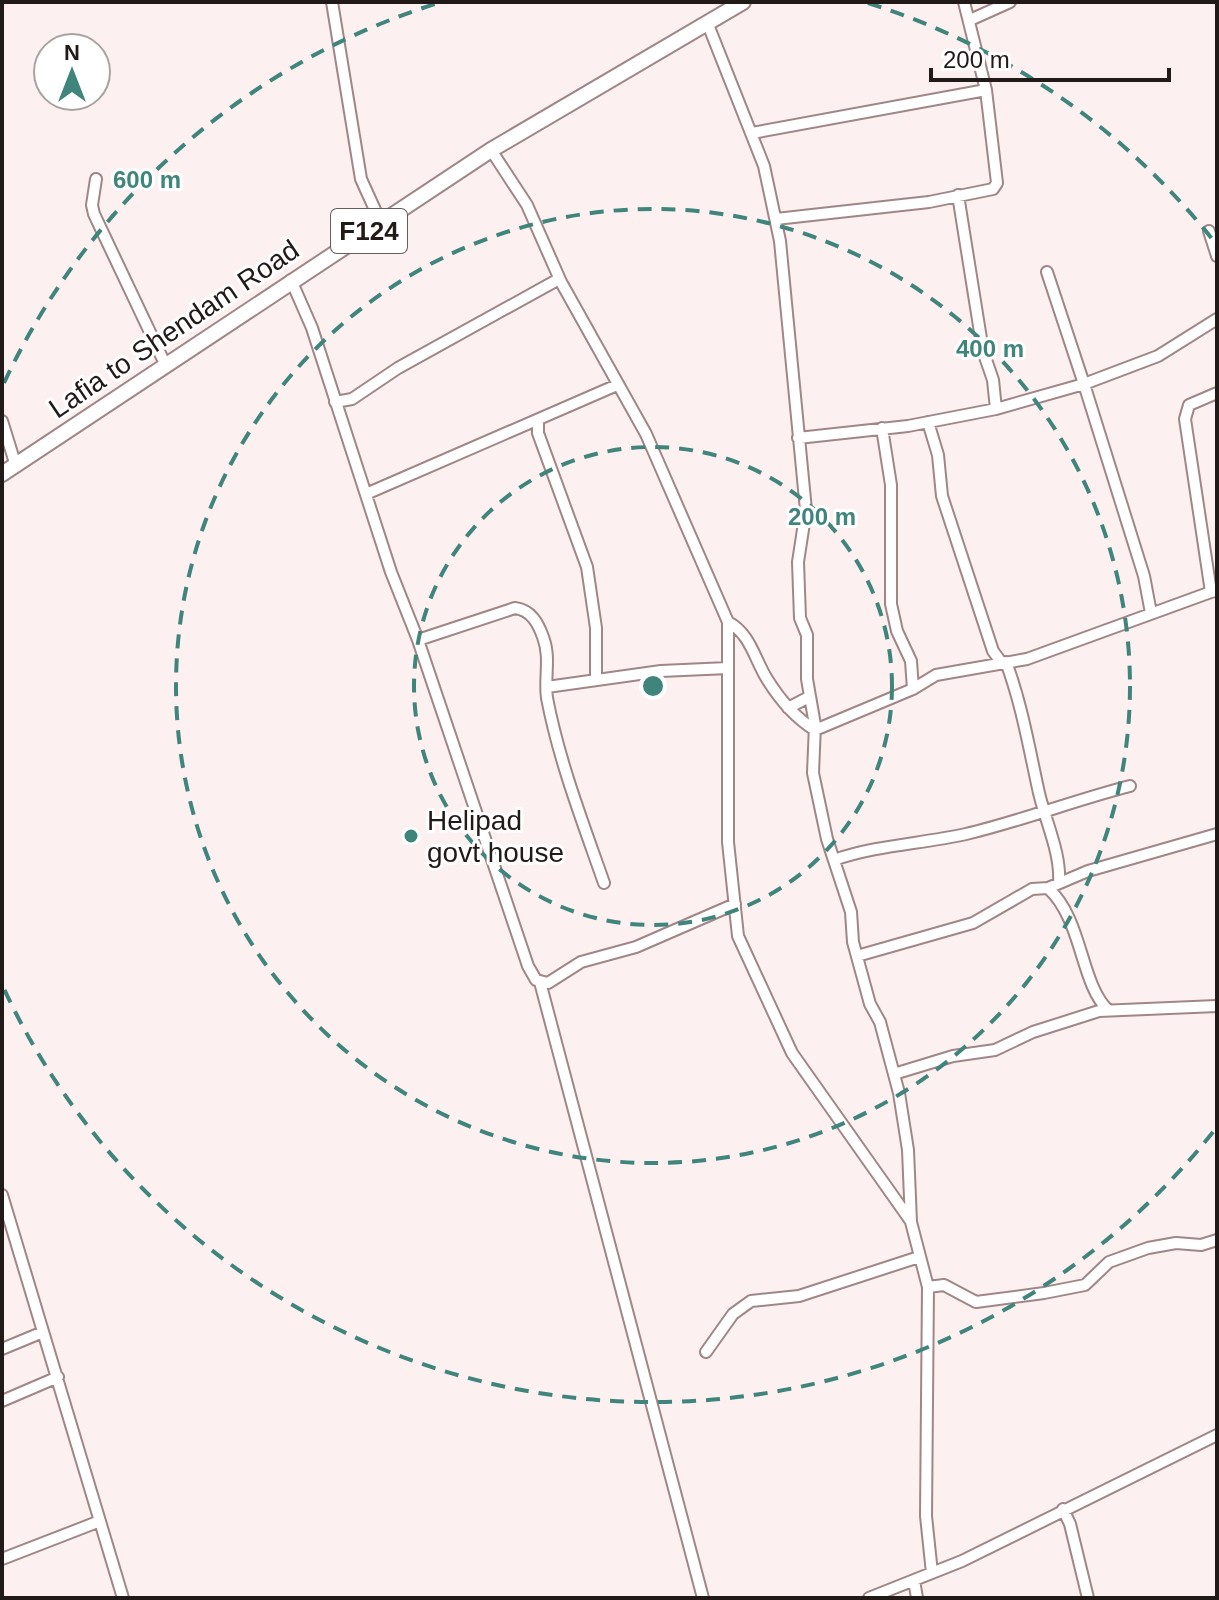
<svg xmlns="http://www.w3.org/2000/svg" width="1219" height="1600" font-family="Helvetica,sans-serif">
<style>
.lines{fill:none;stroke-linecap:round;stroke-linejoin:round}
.minor-casing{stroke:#a08687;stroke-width:14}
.major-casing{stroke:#a08687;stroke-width:18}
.minor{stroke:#fff;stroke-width:10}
.major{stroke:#fff;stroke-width:14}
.ring{fill:none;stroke:#3f857c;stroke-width:4;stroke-dasharray:14 10}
.poi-dot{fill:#3f857c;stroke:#fff;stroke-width:3}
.labels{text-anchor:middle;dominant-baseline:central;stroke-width:6;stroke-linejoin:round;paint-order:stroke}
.shield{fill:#fff;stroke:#645e5e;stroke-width:2}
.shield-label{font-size:26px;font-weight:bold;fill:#221919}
.street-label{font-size:28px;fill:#221919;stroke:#fff}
.poi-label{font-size:28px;fill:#221919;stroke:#fff;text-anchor:start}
.centre{fill:#3f857c;stroke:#fff;stroke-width:4}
.ring-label{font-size:24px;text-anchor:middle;font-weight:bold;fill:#3f857c;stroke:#fff;stroke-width:6;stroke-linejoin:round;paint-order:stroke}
</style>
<rect width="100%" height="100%" fill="#fcf0f1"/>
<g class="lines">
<defs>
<path id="minor" d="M332,2l29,177 20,44
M970,20l40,-18
M707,22l57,144 16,75 26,269 -8,52 2,56 7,17v44l8,46 -2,48 14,66 24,73 2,30 17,62 10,18 19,71 9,57 3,72 17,65 -2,229 6,57
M752,133l234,-43 -22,-88
M491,150l36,55 34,77 85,152 82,188v220l10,94 54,117 118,167
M96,179l-4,26 2,9 72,152
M958,195l25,156 10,29 3,29
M776,219l153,-17 64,-13 4,-6 -11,-93
M1209,231l8,25
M1047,272l37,112 74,-28 59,-37
M291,280l21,48 79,244 27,68 97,-32c16,2 23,15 28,29 8,21 1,41 4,61 12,63 36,125 57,185
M335,402l17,-3 46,-31 161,-89
M538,420v13l49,134 9,61v52
M2,421l14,45
M928,422l10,33 4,41 51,155 8,11
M882,428l9,57v119l6,27 14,30 2,28
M798,438l110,-12 88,-17 88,-25 60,192 7,37
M366,494l251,-109
M1216,591l-5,1 -26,-173 4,-14 28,-12
M728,622c22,11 27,38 39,57 13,21 27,38 48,51l98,-41 23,-14 91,-16 184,-67
M418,640l110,326 8,14 12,3 33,-21 55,-15 99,-43
M1006,662c16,43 23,86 33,131 7,30 22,60 20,90
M547,687l114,-16 67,-3
M788,708l21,-11
M834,860c43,-15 87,-16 132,-26 55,-13 109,-34 164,-48
M1048,888c35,32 32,95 60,122
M857,956l116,-33 59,-34 16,-1 40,-17 129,-37
M540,982l163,616
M894,1074l59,-18 42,-6 38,-18 66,-21 118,-5
M2,1195l121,403
M928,1287l16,-2 32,17 68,-9 41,-8 24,-23 39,-14 28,-5 25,2 16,-5
M2,1349l41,-17
M706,1352l27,-38 18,-13 48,-5 120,-39
M2,1401l56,-24
M1063,1509l7,15 18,74
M2,1559l98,-38
M914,1580l3,18
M869,1598l93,-37 255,-126"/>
<path id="major" d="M2,474l489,-324 252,-148"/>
</defs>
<!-- minor casing -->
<use href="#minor" class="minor-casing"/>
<!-- major casing -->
<use href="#major" class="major-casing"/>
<!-- minor -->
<use href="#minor" class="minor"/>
<!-- major -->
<use href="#major" class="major"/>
</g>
<!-- distance rings -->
<g class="ring">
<circle cx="653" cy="686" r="239"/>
<circle cx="653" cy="686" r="477"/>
<path d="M1213 1132A716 716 0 0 1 4 989M4 383A716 716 0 0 1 438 3M868 3A716 716 0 0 1 1213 240"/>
</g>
<!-- markers -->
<circle class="poi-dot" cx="411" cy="836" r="8"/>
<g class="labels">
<!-- shield labels -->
<rect class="shield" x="331" y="209" width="76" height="44" rx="6"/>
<g class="shield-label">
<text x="369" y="231">F124</text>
</g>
<!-- street labels -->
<g class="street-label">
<text transform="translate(174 329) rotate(-34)">Lafia to Shendam Road</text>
</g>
<!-- poi labels -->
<g class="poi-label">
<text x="427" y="820">Helipad<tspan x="427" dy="32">govt house</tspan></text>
</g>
</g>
<circle cx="653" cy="686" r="12" class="centre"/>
<g class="ring-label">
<text x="147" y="188">600 m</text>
<text x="990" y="357">400 m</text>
<text x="822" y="525">200 m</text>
</g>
<!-- border -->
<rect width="1219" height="1600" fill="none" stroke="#221919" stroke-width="8"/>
<!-- north arrow -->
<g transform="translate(72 72)"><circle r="38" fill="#ffffff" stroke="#a7a3a3" stroke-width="2"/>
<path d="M0-6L14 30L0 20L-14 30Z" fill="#3f857c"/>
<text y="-12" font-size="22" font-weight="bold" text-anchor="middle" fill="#221919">N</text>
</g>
<!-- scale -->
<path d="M931 68v12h238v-12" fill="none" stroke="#221919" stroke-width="4"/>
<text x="943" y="68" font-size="24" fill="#221919" stroke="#ffffff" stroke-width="6" paint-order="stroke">200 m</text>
</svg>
